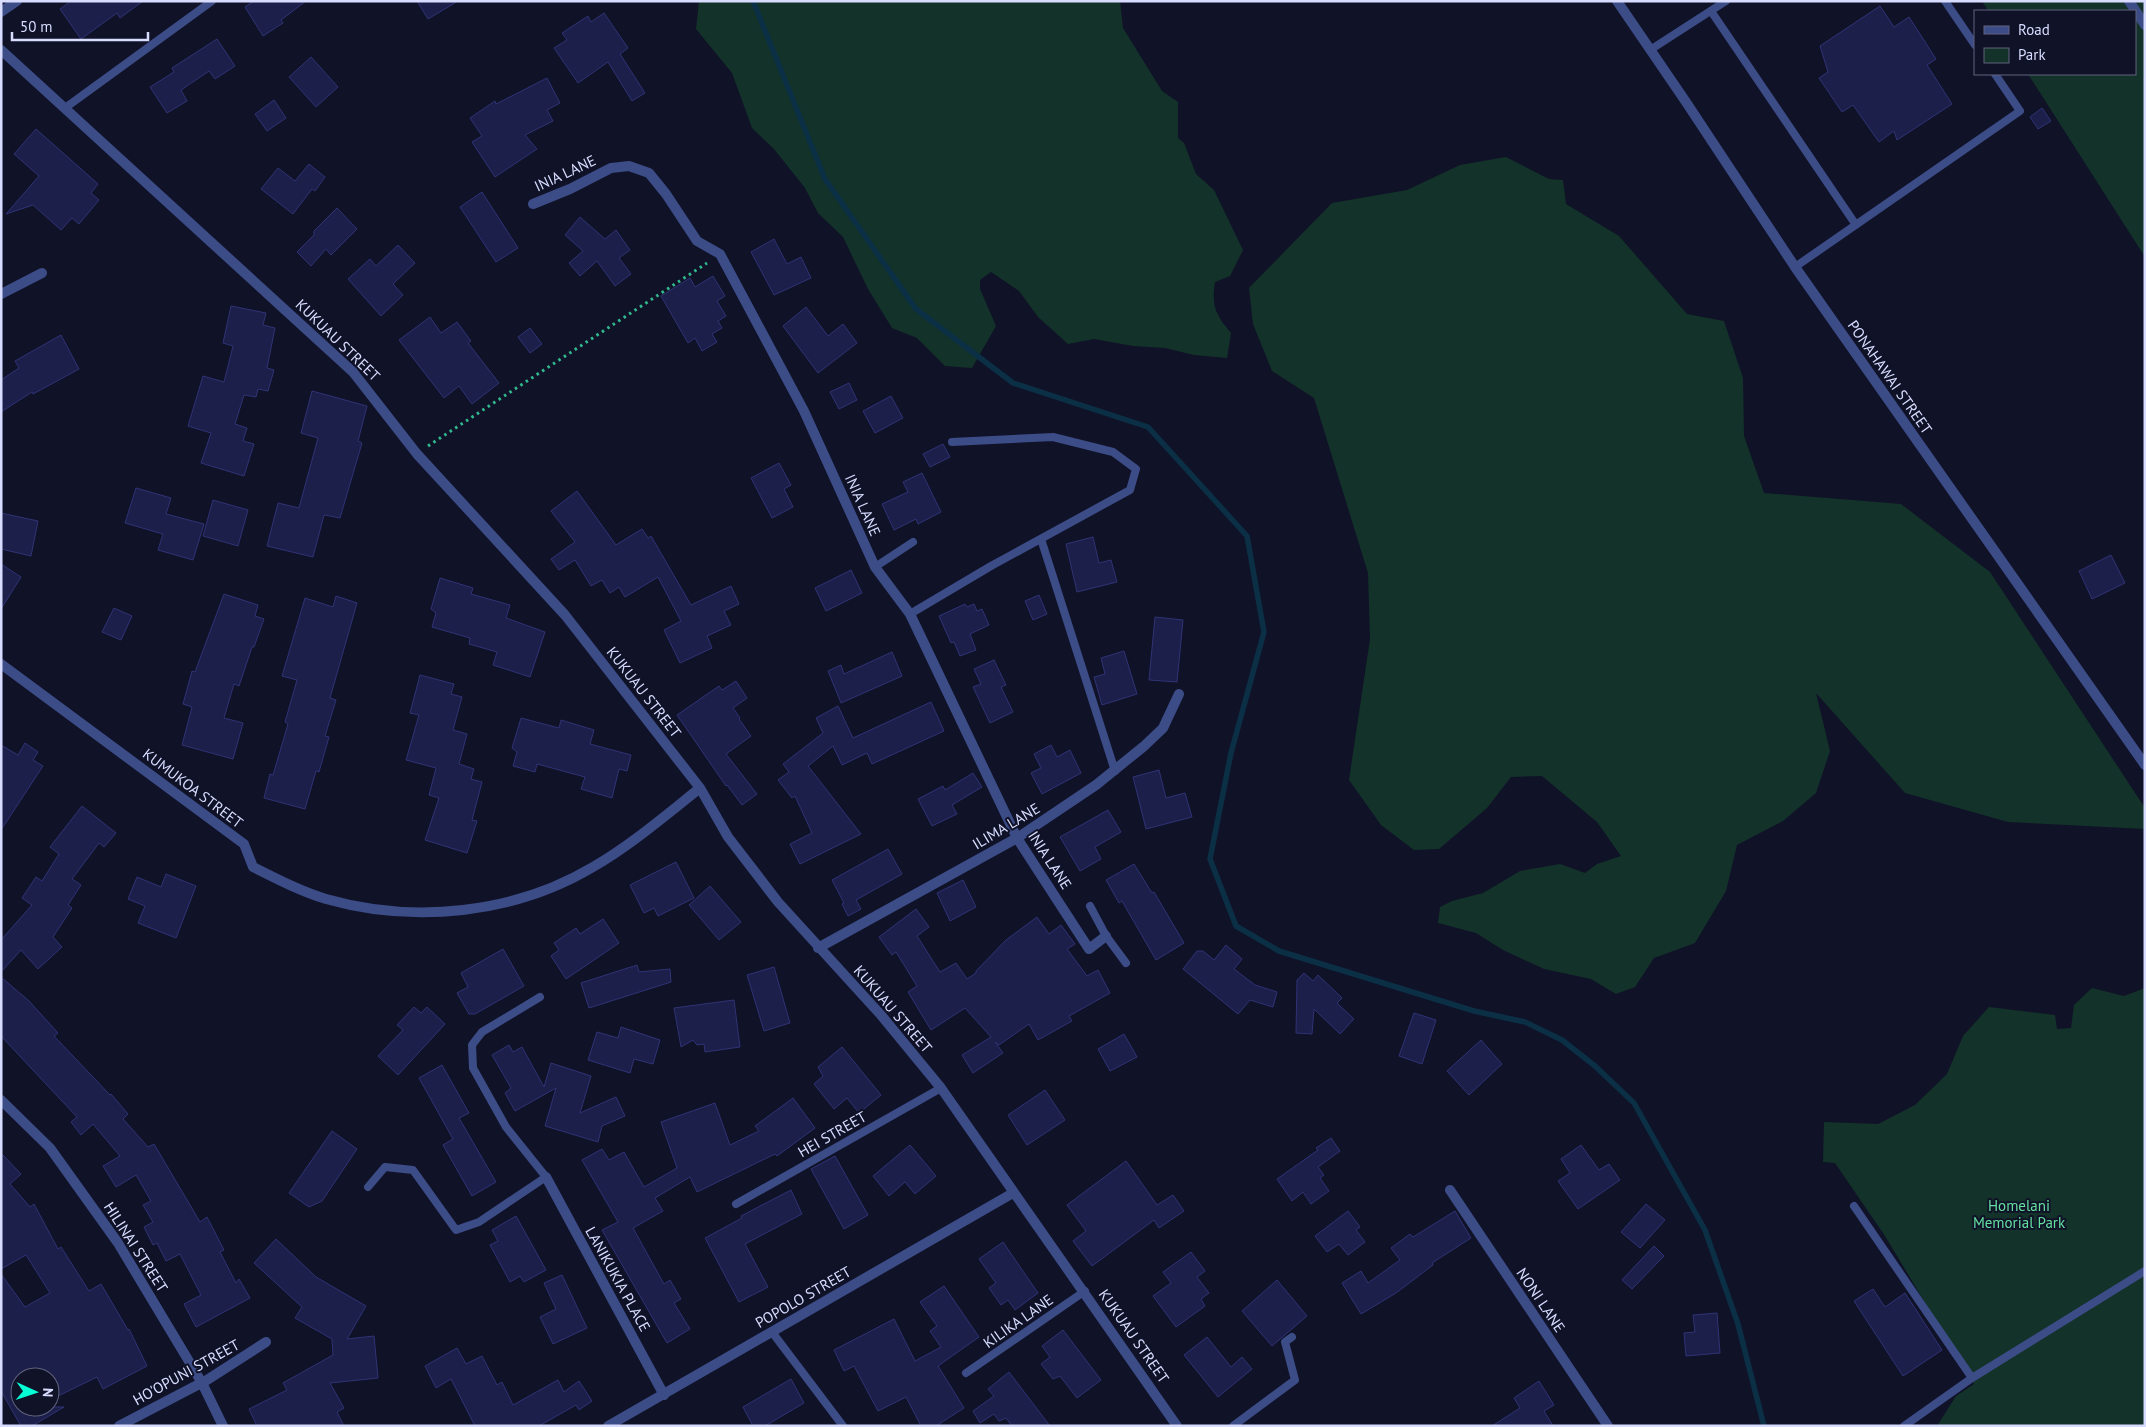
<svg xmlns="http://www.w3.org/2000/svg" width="2146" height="1427" font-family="'PT Sans',sans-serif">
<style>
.green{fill:#133229}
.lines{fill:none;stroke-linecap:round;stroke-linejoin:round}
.stream{stroke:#0b3046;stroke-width:5.5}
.building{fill:#1c1f49;stroke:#2f3375}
.path{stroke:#31b98e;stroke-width:3;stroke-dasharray:2.5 4;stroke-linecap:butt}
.service{stroke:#3c4c87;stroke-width:8}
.minor{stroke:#3c4c87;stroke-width:10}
.tertiary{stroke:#3c4c87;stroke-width:10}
.labels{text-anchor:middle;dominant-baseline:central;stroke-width:4;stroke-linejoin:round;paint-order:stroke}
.street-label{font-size:15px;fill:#d8ddff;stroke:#101228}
.park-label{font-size:15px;fill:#63dfa0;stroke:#101228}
</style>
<rect width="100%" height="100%" fill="#101228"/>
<!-- green -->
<path class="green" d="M699,1h421l3,27 39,63 16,11v36l6,5 12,31 18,16 29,60 -13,26 -15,6c-4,24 1,33 16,51l-4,25 -33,-3 -29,-7 -32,-2 -39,-7 -26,5 -30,-27 -19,-26 -28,-19 -11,8v9l16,37 -24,42 -27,-2 -28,-28 -25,-10 -24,-39 -25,-52 -25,-24 -13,-25 -31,-39 -22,-21 -20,-55 -36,-44z
M1982,1h163v256l-117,-183h107v-63h-147z
M1506,157l43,22 14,1 3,24 53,32 68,78 37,7 19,57 1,58 20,57 137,11 89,68 155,236v21l-137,-7 -103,-29 -89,-100 14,58 -14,42 -33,28 -46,24 -11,46 -31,52 -41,15 -19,29 -19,7 -25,-15 -47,-10 -41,-19 -27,-17 -38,-10 2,-16 12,-6 31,-8 37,-22 40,-7 25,9 12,-9 24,-8 -24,-34 -55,-46 -31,1 -24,31 -48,41 -25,1 -33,-25 -32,-45 21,-141 -2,-66 -54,-175 -42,-27 -19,-47 -4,-36 83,-85 75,-13 53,-25z
M2092,988l32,8 21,-8v438h-208l19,-30 18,-12 -89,-148 -50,-73 -12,-1 1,-40 54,2 37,-19 32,-31 16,-38 26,-29 66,8 2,14 14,-1 3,-23z"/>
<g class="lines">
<!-- stream -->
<path class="stream" d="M753,1l72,178 91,130 97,74 135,44 99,109 17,96 -33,121 -21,106 26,67 43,25 195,60 51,11 37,18 33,26 39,37 71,127 33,94 26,102"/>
</g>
<!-- building -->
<path class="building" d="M71,1h72l-23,17 -3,-5 -36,26 -21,-30z
M254,1h52l-25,19 2,3 -20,13 -18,-29z
M417,1h41l-30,18z
M1880,6l14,21 15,-10 27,42 -9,6 25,39 -55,36 -3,-9 -15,11 -26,-37 -11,7 -23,-34 9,-6 -8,-26z
M604,13l24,35 -8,6 25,39 -13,8 -24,-39 -30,21 -24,-35 13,-8 -5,-7 26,-17 3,6z
M217,39l18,27 -20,13 -6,-8 -28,19 6,11 -20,12 -17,-26 24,-15 -2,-4z
M311,57l27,30 -22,20 -27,-30z
M547,78l13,25 -13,7 6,11 -28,14 12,14 -42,28 -23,-35 10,-6 -12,-18 25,-17 1,3z
M274,100l12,18 -19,13 -12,-17z
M2042,108l9,13 -13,8 -8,-12z
M36,129l62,55 -7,9 8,7 -20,24 -7,-6 -11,12 -28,-25 -27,9 33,-38 -25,-22z
M309,164l16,13 -10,14 -3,-2 -19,25 -32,-25 17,-21 17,13z
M482,192l36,56 -22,14 -36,-55z
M337,208l20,21 -26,26 -5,-6 -15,17 -14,-14 17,-17v-4z
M580,217l25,22 11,-9 14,20 -11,8 12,16 -16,12 -18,-25 -17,15 -11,-13 14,-12 -18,-16z
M774,239l13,25 14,-7 10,21 -37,17 -23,-43z
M398,245l17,18 -22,21 10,11 -22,21 -33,-37 22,-20 6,7z
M713,276l12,20 -8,5 9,15 -8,5 4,7 -10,6 5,8 -15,9 -7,-13 -7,5 -27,-47 29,-18 5,9z
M231,306l35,7 -3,12 12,3 -8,40 7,2 -6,21 -10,-2 -2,8 -12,-2 -9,29 12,4 -4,13 11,3 -10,32 -43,-13 10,-30 -23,-7 15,-50 21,6 9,-36 -10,-3z
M806,307l22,29 15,-12 14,19 -39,30 -35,-47z
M430,317l11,16 16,-11 14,19 -3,2 31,40 -27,21 -13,-18 -15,12 -45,-58z
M530,328l12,16 -12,9 -12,-16z
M61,335l18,34 -46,25 -1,-2 -31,20v-32l18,-12 -4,-7z
M849,383l8,17 -18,9 -9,-17z
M312,391l55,15 -9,35 4,2 -22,75 -16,-3 -11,42 -46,-11 11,-43 21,5 19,-70 -17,-5z
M891,396l12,22 -28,15 -12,-22z
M943,444l7,13 -20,10 -7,-13z
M779,463l12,22 -7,4 9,18 -21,11 -21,-40z
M922,473l19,39 -23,12 -2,-5 -22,11 -12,-26 26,-12 -5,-10z
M136,488l35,10 -5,16 38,10 -11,36 -35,-10 5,-16 -38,-11z
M577,491l39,54 26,-16 6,9 3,-2 40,69 40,-19 8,18 -15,7 7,14 -24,11 5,12 -32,15 -16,-33 17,-9 -23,-44 -33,20 -6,-10 -9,6 -8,-13 -11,6 -16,-26 -16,10 -8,-11 24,-17 -24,-31z
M213,500l35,10 -10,36 -35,-10z
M1,513l37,8 -7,35 -30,-7z
M1093,537l6,26 12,-3 6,22 -40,10 -11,-48z
M2111,555l14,28 -33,16 -13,-28z
M1,564l20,13 -20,32z
M851,570l11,23 -36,18 -11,-23z
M440,578l33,10 -2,6 39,11 -4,13 39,14 -15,45 -37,-12 4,-13 -28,-8 1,-6 -38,-11 4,-14 -5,-4z
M224,594l34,11 -3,11 9,3 -10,28h-2l-13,39 -5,-2 -10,34 19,5 -10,36 -51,-14 10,-38 -9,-3 9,-33 3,1z
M1039,595l8,19 -14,6 -8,-19z
M336,596l21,7 -27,95 6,2 -11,36 4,1 -10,35 -3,-1 -11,38 -41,-11 6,-24 3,1 15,-51 -3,-2 12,-42 -15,-4 23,-78 28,9z
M965,604l2,3 7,-3 3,7 5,-2 7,16 -19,9 6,16 -16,6 -6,-14 -3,1 -12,-27z
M114,608l18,8 -11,24 -19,-8z
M1155,617l28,3 -6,62 -28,-2z
M1124,651l13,43 -35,11 -8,-28 11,-3 -4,-16z
M892,652l10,24 -61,27 -13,-32 13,-6 3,9z
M994,660l12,25 -5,2 12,25 -23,11 -17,-36 8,-3 -7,-15z
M420,675l34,9 -3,10 11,3 -9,33 14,4 -8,30 15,5 -3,10 11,3 -10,38 5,1 -10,32 -42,-13 14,-42 -10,-3 7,-27 -30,-8 13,-45 -9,-2z
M736,681l11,17 -14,10 7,10 -1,1 12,17 -25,18 31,40 -15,11 -15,-20 -1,1 -49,-71 42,-29 3,4z
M931,702l13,29 -72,33 -5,-11 -25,12 -9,-19 -25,20 53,68 -61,30 -10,-20 22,-11 -17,-37 -3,2 -14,-18 11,-8 -6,-8 40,-31 -7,-15 22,-12 15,32z
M521,718l38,10 2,-8 33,10 -4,14 41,11 -4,16 -8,-2 -7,29 -31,-9 4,-12 -48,-13 -2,8 -22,-6 4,-14 -5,-4z
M25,743l13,9 -5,8 10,6 -42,64v-85l17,10z
M1051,745l6,12 13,-7 11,23 -39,21 -11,-21 10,-5 -7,-14z
M1159,770l7,28 19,-5 7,24 -46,12 -13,-52z
M973,773l9,14 -30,18 5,9 -25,12 -14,-27 25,-13 2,4z
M82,806l34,27 -12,14 -5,-4 -27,36 9,6 -13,20 4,3 -19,29 9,10 -24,22 -17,-19 -20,22v-32l31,-35 -10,-7 14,-21 6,4 17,-27 -9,-7z
M1108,810l13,22 -26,15 6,12 -21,12 -20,-34z
M888,849l14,25 -46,26 5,9 -13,7 -6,-12 2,-1 -12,-23z
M676,862l18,36 -36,18 -4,-8 -10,5 -14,-28z
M1134,864l18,29 2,-1 30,51 -28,17 -34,-59 -3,2 -13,-23z
M166,874l30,12 -20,52 -38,-15 7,-17 -17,-7 9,-22 24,10z
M963,880l13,27 -26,14 -13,-28z
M710,886l31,36 -22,18 -30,-35z
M916,909l13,18 -12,9 23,36 16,-9 11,16 9,-6v-2l30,-31 31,-23 12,17 12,-9 14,19 -8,5 20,27 11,-6 12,23 -41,23 3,5 -34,19 -9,-16 -30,21 -4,-3 8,11 -30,20 -11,-18 29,-18 -26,-29 -34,22 -23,-38 9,-6 -21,-34 -4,3 -13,-18z
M603,919l16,24 -53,36 -15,-23 8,-6 -5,-7 22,-15 4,6z
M1226,945l16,14 -8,10 21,16 22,7 -4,15 -23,-7 -12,14 -55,-45 14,-18h6l11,9z
M503,949l21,37 -49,28h-6l-12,-21 11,-6 -7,-14z
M637,965l2,7 31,-3 1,13 -82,26 -8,-25z
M774,967l16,56 -26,8 -17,-56z
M1304,973l9,8 5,-6 24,23 -5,5 17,16 -14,15 -26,-25 -2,25 -16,-1 1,-53z
M1,977l28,24 29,32 -4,3 56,59 1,-1 17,20 -5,5 25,28 6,-3 46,78 7,-5 17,33 -4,2 16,31 3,-4 11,19 -54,29 -12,-23 17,-9 -21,-41 -14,7 -9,-18 -4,2 -9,-18 9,-5 -10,-17 8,-4 -15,-26 -20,12 -13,-21 17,-10 -27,-32 -12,11 -10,-13 6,-5 -76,-81z
M734,1000l6,47 -35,5 -1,-8 -7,1 -4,-5 -12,7 -7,-39z
M414,1007l7,6 6,-6 18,17 -47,51 -20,-19 25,-26 -6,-5z
M1414,1013l22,7 -14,44 -23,-8z
M621,1027l39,13 -7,24 -19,-5 -4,14 -42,-13 9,-28 21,6z
M1124,1034l13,23 -27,14 -12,-22z
M1481,1040l21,24 -33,31 -22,-24z
M509,1045l4,7 9,-5 22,40 7,-24 40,13 -11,37 36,-16 9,19 -23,10 -4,16 -53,-16 11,-38 -41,23 -10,-18 6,-5 -19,-33z
M842,1047l39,48 -22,18 -12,-15 -13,11 -20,-25 9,-8 -5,-9z
M442,1065l27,48 -10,5 37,64 -24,14 -29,-51 10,-6 -34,-61z
M1045,1090l20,30 -38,25 -19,-30z
M793,1098l22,30 -38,28 -2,-2 -78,38 -7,-15 -35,21 8,13 -30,17 31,56 6,-4 11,19 -7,4 16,26 -23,14 -65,-113 16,-8 -36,-62 20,-11 7,11 15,-8 20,35 33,-19 -16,-46 54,-19 15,42 29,-14 -4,-5z
M332,1131l25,18 -35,52 -13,6 -20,-14z
M1331,1138l9,13 -22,16 6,8 -4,3 9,13 -18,13 -8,-12 -11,9 -15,-22 41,-29 -2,-2z
M910,1145l26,31 -21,18 -10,-12 -16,14 -16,-20z
M1581,1145l18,25 10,-6 11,16 -42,29 -20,-28 12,-8 -9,-14z
M1,1153l20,21 -11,10 20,23 4,-3 24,45 3,-2 28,44 12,-7 27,46 1,-1 18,37 -44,23 -6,-12 -39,19 -8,-19h-30v30h44l-32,19h-11l-20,-35v-117l24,33 25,-14 -24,-38 -25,14z
M835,1156l33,59 -24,14 -33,-60z
M1126,1161l31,44 16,-10 11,16 -25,17 -5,-8 -62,46 -19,-25 13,-10 -19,-26z
M791,1190l11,24 -57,30 23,43 -29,15 -34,-64 37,-20 -1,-2z
M1646,1204l19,16 -25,28 -19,-16z
M1348,1211l12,16 -4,3 9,12 -17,13 -9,-11 -12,8 -12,-16z
M1455,1211l16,27 -39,25 1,2 -37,28 -35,21 -19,-31 19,-12 7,12 32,-23 -9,-12 19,-14 3,3z
M516,1216l30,54 -22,12 -4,-6 -10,6 -20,-37 8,-4 -6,-11z
M276,1239l40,38 50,29 -19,33 27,-3 4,42 -48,5 14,25 -7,4 7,14h-87l-8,-17 38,-19 -4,-7 50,-28 -1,-16 -37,-21 7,-11 -48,-44z
M1003,1242l35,51 -23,17 -7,-10 -7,5 -12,-17 7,-5 -17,-24z
M1654,1246l10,10 -32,33 -10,-9z
M1191,1252l14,19 -8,6 12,16 -8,6 4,7 -29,21 -23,-31 18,-13 -8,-11z
M562,1275l25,53 -34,16 -13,-27 16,-8 -12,-26z
M1277,1280l30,36 -35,30 -30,-35z
M944,1286l35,51 -41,29 26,42 -28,18h-15l-15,-29 -28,14 -24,-45 -10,5 -10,-21 60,-31 21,42 26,-14 -11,-16 7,-5 -17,-24z
M1873,1289l12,18 20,-14 37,57 -39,26 -49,-75z
M1717,1313l3,40 -34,3 -2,-23 11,-1 -2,-17z
M1063,1330l38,50 -24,18 -17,-22 -7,3 -12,-15 9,-7 -8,-11z
M1207,1337l24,30 11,-10 10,12 -34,28 -34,-42z
M457,1348l9,16 16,-8 15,29 5,-3 11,23 45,-25 6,12 15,-11 13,20 -13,9 -3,-5 -37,21h-64l-24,-47 -15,9 -11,-22z
M1009,1372l41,54h-38l-6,-8 -7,3 -5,-7 -14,9 -7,-12 21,-15 -6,-7z
M791,1379l13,24 -39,23h-12l-10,-19z
M1539,1381l15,24 -10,6 9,15h-61l28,-18 -6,-10z"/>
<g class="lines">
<!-- path -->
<path class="path" d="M428,446l279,-183"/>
<!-- service -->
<path class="service" d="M1945,1l30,44
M1711,11l145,214
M1650,50l76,-49
M65,108l147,-107
M1795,267l225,-156 -25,-37
M1041,539l74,232
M875,567l38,-25
M910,614l81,-48 139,-76 6,-21 -23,-17 -60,-15 -101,5
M1090,906l16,30 20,27
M368,1187l17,-20 28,3 43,60 23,-8 67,-45 -40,-50 -33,-59 -1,-23 10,-13 58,-35
M736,1204l205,-116
M1854,1206l118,172
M772,1332l71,94
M966,1373l119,-82
M1233,1426l62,-46 -10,-38 7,-5
M1904,1426l68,-48 173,-107"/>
<!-- minor -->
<path class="minor" d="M2129,1l16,24
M1,12l16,-11
M533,204l37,-15 41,-21 18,-2 20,7 17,21 31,47 23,13 84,157 71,156 35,47 107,224 72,111 17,-13
M1,294l41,-21
M818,948l199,-110 79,-53 47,-38 20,-19 16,-34
M1,1100l49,48 68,95 84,140 21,43
M546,1177l118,218
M1450,1190l158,236
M119,1426l88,-46 59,-38
M608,1426l405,-233"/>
<!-- tertiary -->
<path class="tertiary" d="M1617,1l69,101 109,165 350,498
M1,50l352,322 64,82 148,161 135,173 28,49 50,65 103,113 60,73 236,338
M1,664l243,180 9,23c24,12 47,24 73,32 88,25 188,15 267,-32 38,-22 73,-52 107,-79"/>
</g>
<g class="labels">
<!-- street labels -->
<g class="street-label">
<text transform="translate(565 173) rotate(-25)">INIA LANE</text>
<text transform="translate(338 340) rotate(44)">KUKUAU STREET</text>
<text transform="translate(1890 377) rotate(55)">PONAHAWAI STREET</text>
<text transform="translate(863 505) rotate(66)">INIA LANE</text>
<text transform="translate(644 692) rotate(52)">KUKUAU STREET</text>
<text transform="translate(193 788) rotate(37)">KUMUKOA STREET</text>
<text transform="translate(1006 826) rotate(-31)">ILIMA LANE</text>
<text transform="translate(1050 860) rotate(57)">INIA LANE</text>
<text transform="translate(893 1009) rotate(49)">KUKUAU STREET</text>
<text transform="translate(832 1134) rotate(-30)">HEI STREET</text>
<text transform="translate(136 1247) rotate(57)">HILINAI STREET</text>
<text transform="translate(618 1279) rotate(61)">LANIKUKIA PLACE</text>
<text transform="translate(803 1297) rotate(-30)">POPOLO STREET</text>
<text transform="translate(1541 1300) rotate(56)">NONI LANE</text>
<text transform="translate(1018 1321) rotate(-35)">KILIKA LANE</text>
<text transform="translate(1134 1336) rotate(55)">KUKUAU STREET</text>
<text transform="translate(186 1372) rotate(-29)">HO'OPUNI STREET</text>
</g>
<!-- park labels -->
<g class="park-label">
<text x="2019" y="1205">Homelani<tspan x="2019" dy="17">Memorial Park</tspan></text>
</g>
</g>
<!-- border -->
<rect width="2146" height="1427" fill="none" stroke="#d8ddff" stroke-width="5"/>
<!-- legend -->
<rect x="1974" y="10" width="162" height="65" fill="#101228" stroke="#60637e"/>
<rect x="1984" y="26" width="25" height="8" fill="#3c4c87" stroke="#60637e"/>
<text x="2018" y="35" font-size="15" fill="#d8ddff">Road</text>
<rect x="1984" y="48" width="25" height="15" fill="#133229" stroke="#60637e"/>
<text x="2018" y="60" font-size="15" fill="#d8ddff">Park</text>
<!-- north arrow -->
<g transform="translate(35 1392) rotate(93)"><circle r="24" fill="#101228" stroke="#60637e"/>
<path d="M0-4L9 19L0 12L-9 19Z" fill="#06fdd5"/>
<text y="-8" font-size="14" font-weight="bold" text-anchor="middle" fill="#d8ddff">N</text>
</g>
<!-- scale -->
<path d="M12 32v8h136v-8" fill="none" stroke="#d8ddff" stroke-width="2.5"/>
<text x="20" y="32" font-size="15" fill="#d8ddff" stroke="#101228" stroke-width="4" paint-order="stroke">50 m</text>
</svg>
